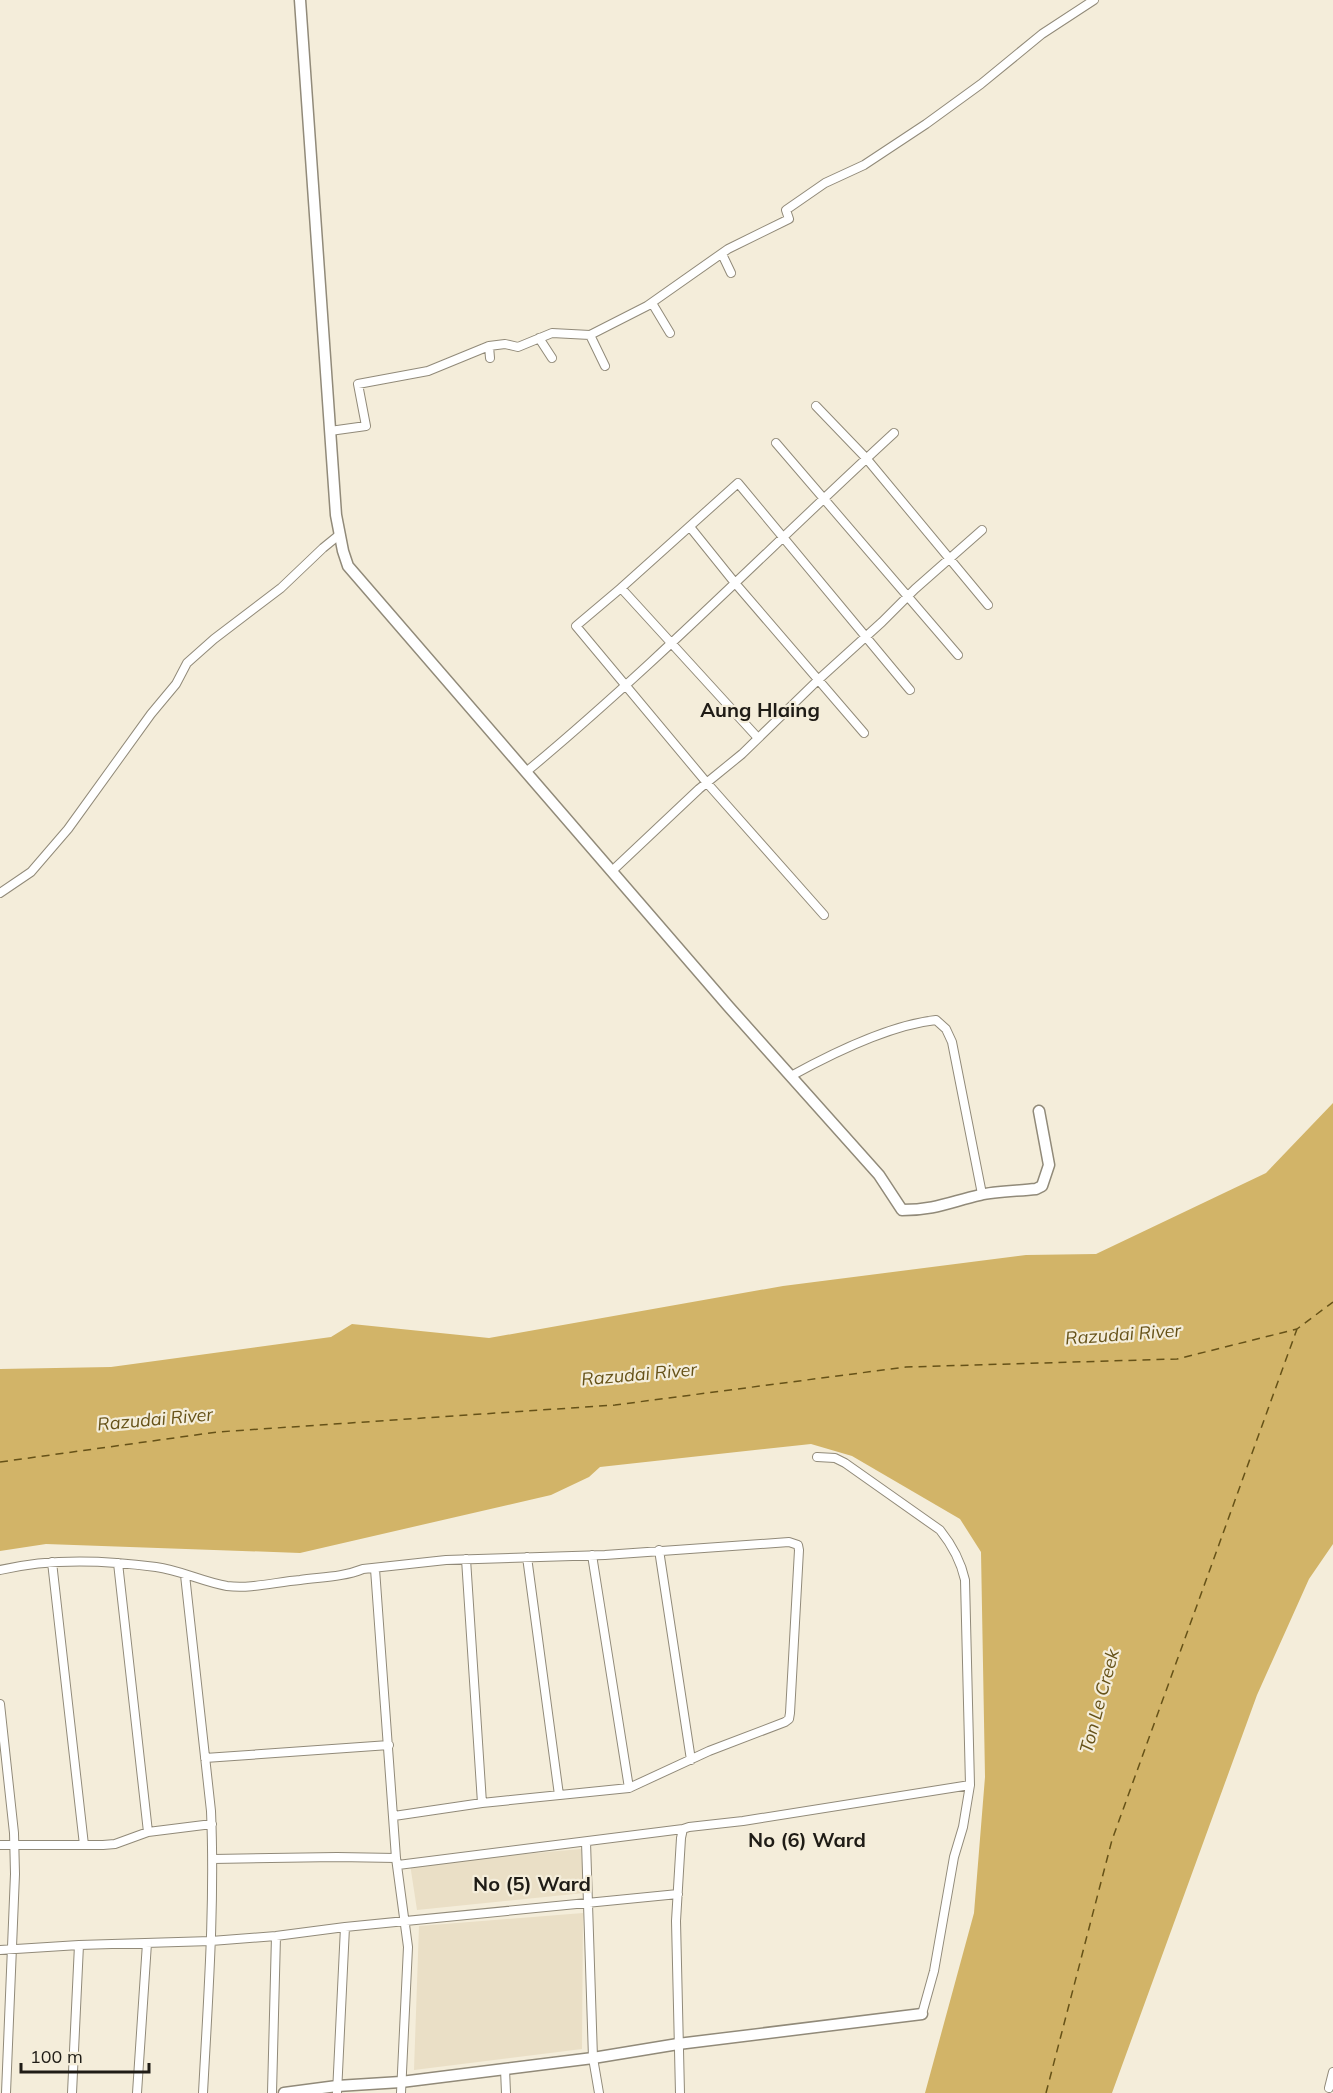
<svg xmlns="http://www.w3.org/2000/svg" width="1333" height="2093" font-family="Mulish,sans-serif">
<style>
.built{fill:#eadfc6}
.water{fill:#d2b468}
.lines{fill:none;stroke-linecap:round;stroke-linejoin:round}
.ferry{stroke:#665218;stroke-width:1.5;stroke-dasharray:8 6;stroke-linecap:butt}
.minor-casing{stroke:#918a79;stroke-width:10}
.tertiary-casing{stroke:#918a79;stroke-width:13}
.minor{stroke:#fff;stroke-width:8}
.tertiary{stroke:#fff;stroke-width:10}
.labels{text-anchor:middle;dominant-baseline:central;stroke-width:4.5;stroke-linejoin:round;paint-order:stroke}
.water-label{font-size:18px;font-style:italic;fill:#665218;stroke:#f4edda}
.quarter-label{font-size:20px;font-weight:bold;fill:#1f1c16;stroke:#f4edda}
</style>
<rect width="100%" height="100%" fill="#f4edda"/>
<!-- built -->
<path class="built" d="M581,1849l3,44 -167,17 -7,-46z
M583,1913l-1,136 -168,21 5,-144z"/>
<!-- water -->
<path class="water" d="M1333,1103v441l-24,35 -52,116 -145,398h-187l49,-180 11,-136 -4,-225 -21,-33 -108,-63 -41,-12 -211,23 -11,10 -38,18 -251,58 -254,-9 -46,7v-182l111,-2 220,-30 21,-13 137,14 294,-52 243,-31 70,-1 170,-81z"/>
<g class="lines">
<!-- ferry -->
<path class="ferry" d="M0,1462l217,-30 398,-27 291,-38 271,-8 120,-30 36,-27
M1046,2093l66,-253 185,-511"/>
<defs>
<path id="minor" d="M722,254l9,19
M652,303l18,30
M590,335l15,31
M539,338l13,20
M489,346l1,12
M816,406l50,52 122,147
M330,431l36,-5 -8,-42 70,-13 61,-25 16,-2 13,3 34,-14 38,2 57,-29 81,-57 61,-30 -3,-9 39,-27 39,-18 62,-41 55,-40 61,-50 52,-34
M776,443l182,212
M690,527l45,56 129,150
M621,588l-45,38 131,157 117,132
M758,738l-137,-150 117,-105 172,207
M526,772c129,-107 245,-226 368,-339
M612,871l87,-82 43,-35 76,-74 64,-58 33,-33 67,-59
M0,893l31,-21 37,-43 83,-115 25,-30 11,-21 27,-24 67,-51 42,-40 16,-13
M791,1076c40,-22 99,-51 145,-56l10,9 6,13 30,152
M817,1457l18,1 10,5 95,67c12,15 21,32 25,50l5,205 -7,42 -9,30 -20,114 -12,43
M659,1550l32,210
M592,1555l37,233
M527,1557l32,238
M466,1559l16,244
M52,1562l32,283
M118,1563l30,269
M375,1569l21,289 12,89 -7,146
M0,1570c50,-12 105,-10 156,-3 24,3 47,15 71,19 24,3 49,-4 73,-6 22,-3 43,-3 63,-11l83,-9 159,-5 184,-13 9,3 1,5 -9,163 -1,6 -4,3 -76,29 -80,37 -147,15 -88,13
M185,1575l26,236c4,94 -3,188 -8,282
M0,1704l14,129 1,41 -9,219
M205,1758l184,-13
M586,1842l7,216 6,35
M0,1845h103l12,-1 33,-12 64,-8
M213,1859l124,-2 59,1
M398,1865l285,-36 6,-2 54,-6 227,-36
M0,1950l79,-5 132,-4 65,-5 69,-9 333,-33
M505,2069l1,24
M1329,2088l4,-16
M72,2093l7,-148
M137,2093l10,-150
M272,2093l4,-157
M337,2093l8,-166
M680,2093l-4,-172 5,-83 2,-9"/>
<path id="tertiary" d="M300,0l36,515 7,36 5,15 381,441 150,168 23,35c33,0 48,-8 78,-15 15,-4 39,-4 56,-6l6,-3 7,-21 -10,-54
M284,2093l53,-7 64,-4 192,-24 85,-14 244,-30"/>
</defs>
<!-- minor casing -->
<use href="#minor" class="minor-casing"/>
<!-- tertiary casing -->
<use href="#tertiary" class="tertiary-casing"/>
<!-- minor -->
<use href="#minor" class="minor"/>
<!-- tertiary -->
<use href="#tertiary" class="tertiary"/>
</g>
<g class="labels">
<!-- water labels -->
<g class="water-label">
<text transform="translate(1123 1334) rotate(-4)">Razudai River</text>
<text transform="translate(639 1374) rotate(-5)">Razudai River</text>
<text transform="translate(155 1419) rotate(-5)">Razudai River</text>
<text transform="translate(1099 1701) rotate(-75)">Ton Le Creek</text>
</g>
<!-- quarter labels -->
<g class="quarter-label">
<text x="760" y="709">Aung Hlaing</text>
<text x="807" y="1839">No (6) Ward</text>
<text x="532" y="1883">No (5) Ward</text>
</g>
</g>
<!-- scale -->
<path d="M21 2063v9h128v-9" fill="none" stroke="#1f1c16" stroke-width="3"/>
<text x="30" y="2063" font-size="18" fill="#1f1c16" stroke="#f4edda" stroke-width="4.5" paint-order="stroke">100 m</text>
</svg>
